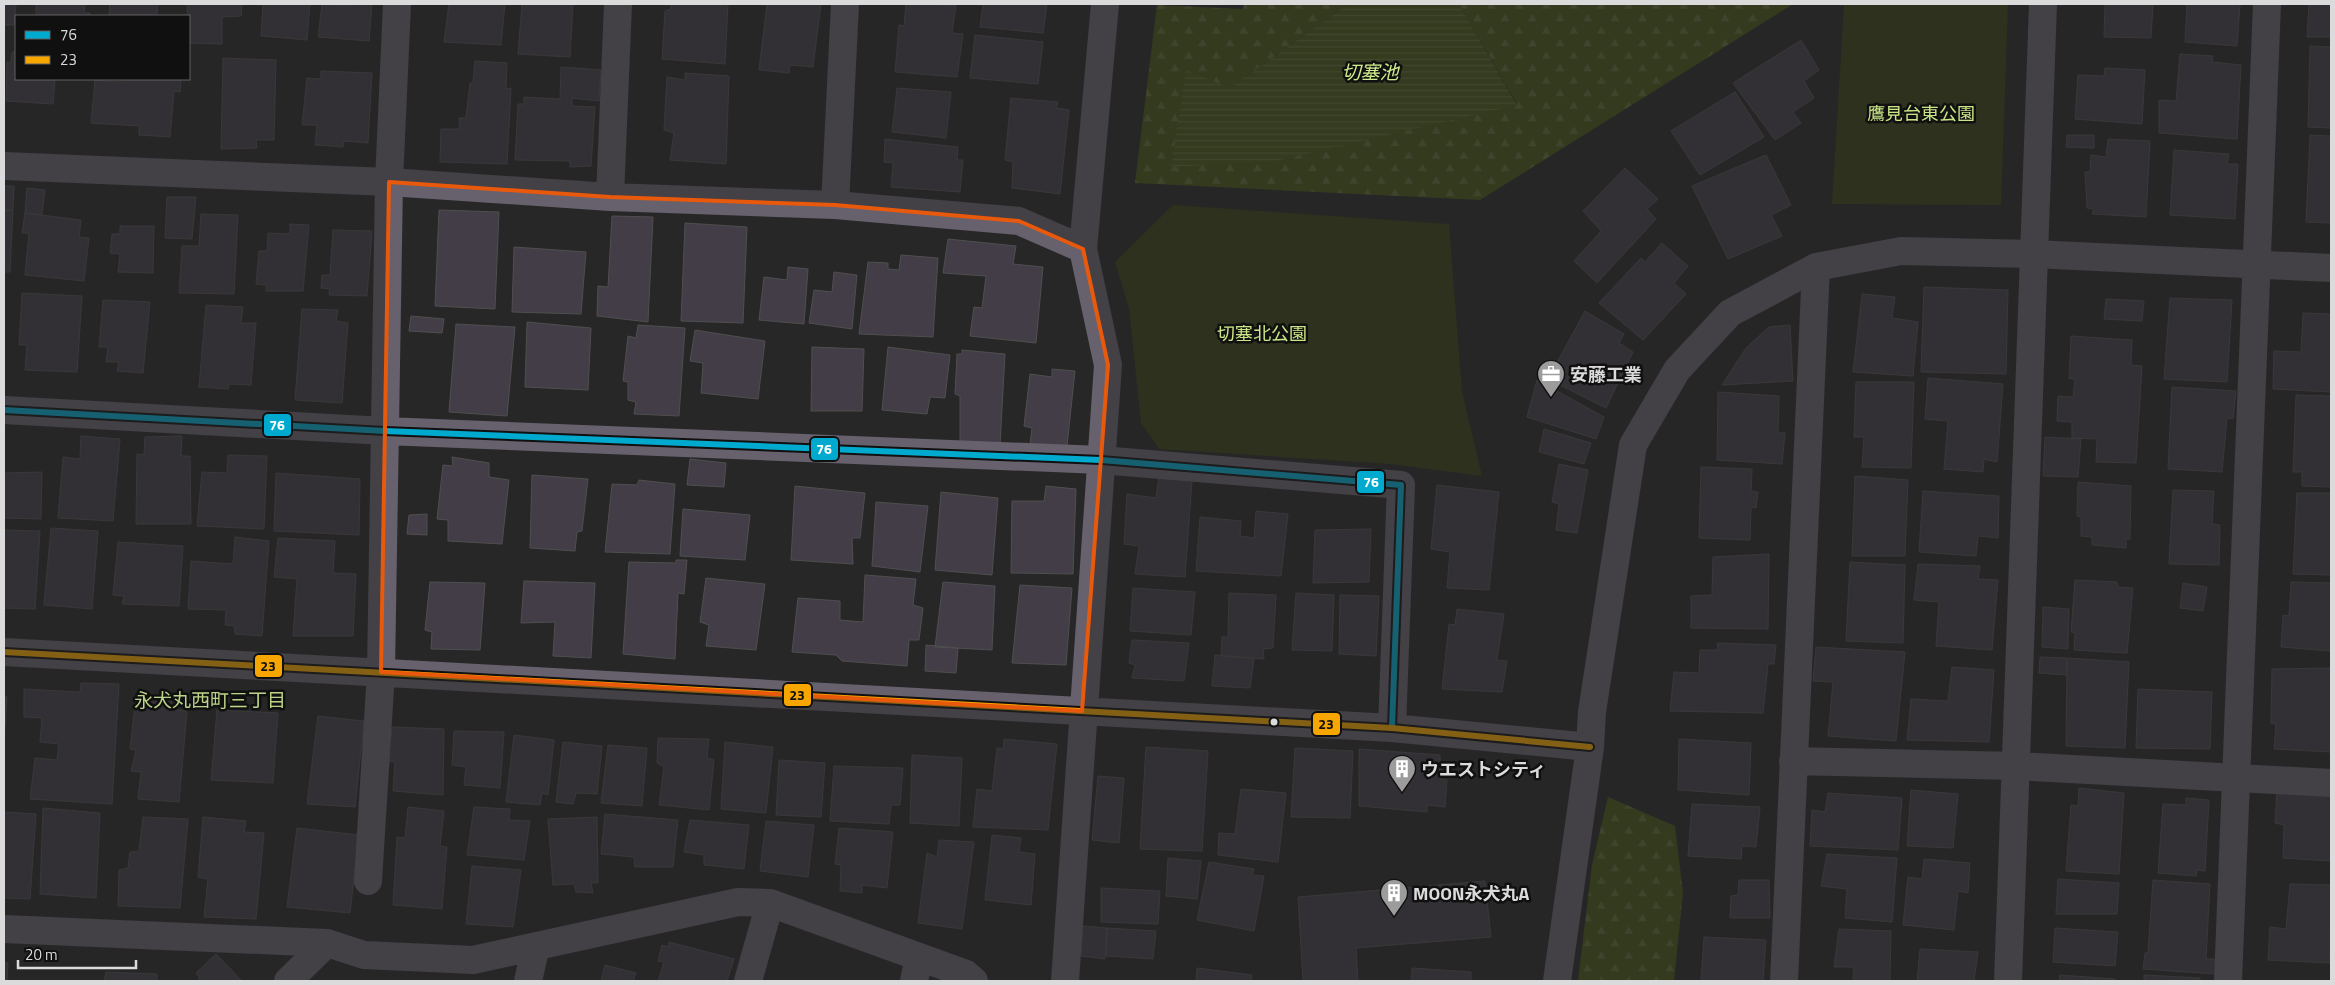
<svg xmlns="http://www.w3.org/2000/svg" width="2335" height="985" font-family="'Titillium Web','Noto Sans JP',sans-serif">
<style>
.forest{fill:url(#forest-firs)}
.green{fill:#353f13}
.water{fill:url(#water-rules)}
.building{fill:#433d47;stroke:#4f4f4f}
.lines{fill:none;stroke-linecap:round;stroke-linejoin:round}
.minor{stroke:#67606d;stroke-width:28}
.bus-1-casing{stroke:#101010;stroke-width:10}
.bus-2-casing{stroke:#101010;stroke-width:10}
.bus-1{stroke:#00a9ce;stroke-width:6}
.bus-2{stroke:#f7a600;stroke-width:6}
.marked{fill:none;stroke:#e8590c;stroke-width:4;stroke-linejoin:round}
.bus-dot{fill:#dcdbdc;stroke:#101010;stroke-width:2}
.labels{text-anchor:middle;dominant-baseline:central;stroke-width:5;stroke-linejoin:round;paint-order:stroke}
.park-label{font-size:18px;fill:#cae585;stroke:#101010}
.poi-label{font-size:18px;font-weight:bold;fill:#dcdbdc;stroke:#101010;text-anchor:start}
.water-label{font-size:19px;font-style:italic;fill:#cfeb8b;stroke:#101010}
.neighbourhood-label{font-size:19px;fill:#bcd288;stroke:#101010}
.line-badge{stroke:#101010;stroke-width:2}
.badge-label{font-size:14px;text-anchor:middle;font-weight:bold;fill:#fff}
.pale-badge-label{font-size:14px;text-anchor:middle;font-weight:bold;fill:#111}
</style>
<defs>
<pattern id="forest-firs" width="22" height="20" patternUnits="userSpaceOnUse" patternTransform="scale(1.25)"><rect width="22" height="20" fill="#445316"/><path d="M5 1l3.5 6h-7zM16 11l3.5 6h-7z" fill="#5e6b37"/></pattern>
<pattern id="water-rules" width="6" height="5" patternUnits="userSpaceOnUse" patternTransform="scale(1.25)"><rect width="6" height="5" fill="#475516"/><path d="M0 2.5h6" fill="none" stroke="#616d37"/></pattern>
</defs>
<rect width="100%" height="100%" fill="#272727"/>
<!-- forest -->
<path class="forest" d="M1244,4h104l-118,84 -58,79 345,-63 -58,-100h334l-313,196 -345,-17 22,-178 86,4z
M1608,797l67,29 8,67 -9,88h-96l14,-116z"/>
<!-- green -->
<path class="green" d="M1844,4h164l-7,201 -169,-1z
M1173,205l276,19 13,168 20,84 -92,-12 -231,-15 -18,-26 -12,-115 -14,-46z"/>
<!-- water -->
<path class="water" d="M1348,4h111l58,101 -242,56 -104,6 15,-97 44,18z"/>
<!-- building -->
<path class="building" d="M4,4h12l-2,21h-10z
M36,4h49l-1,9h6l-1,3h-53z
M110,4h48l-1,12h-48z
M187,4h55l-1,12 -19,1v27l-33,-1z
M263,4h47l-3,36 -46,-4z
M322,4l28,2v-2h22l-3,37 -51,-4z
M449,4h56l-4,41 -57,-3z
M522,4h51l-3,53 -52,-3z
M671,4h57l-3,60 -63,-5 3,-48 6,-2z
M767,4h54l-8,63 -23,-2 -1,8 -30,-3z
M906,4l50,1 -4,28 11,1 -6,43 -62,-5 4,-47 5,1z
M983,4h64l-4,29 -63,-6z
M2105,4h48l-2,34 -47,-1z
M2187,4h53l-3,42 -52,-4z
M2309,4h22v33h-24z
M975,35l68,7 -5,42 -68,-6z
M1801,40l18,30 -15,11 10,17 -21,14 8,11 -26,17 -42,-57z
M2310,46l21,1v81l-23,-1z
M12,52h4v27h39l-2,25 -47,-3 1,-39 4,1z
M2180,54l33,2 -1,6 29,3 -4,74 -78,-6v-33l17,1z
M223,58l53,2 -2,80h-18l1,8 -36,1z
M475,61l32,2 -1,26 5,-1 -4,76 -67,-2 1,-33h19l-1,-11h7l4,-35h3z
M561,67l40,3 -2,31 -27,-3v8l23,1 -4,59 -21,1v-6l-55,-1 3,-56h6v-7l36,2z
M2105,68l40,2 -3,54 -67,-5 3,-44 26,1z
M321,71l51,2 -4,70 -24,-2 -1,6 -28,-2 2,-20h-15l5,-47 14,1z
M685,73l44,3 -3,88 -56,-4 4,-27 -10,-3 3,-53 18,3z
M122,79h59l-1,13 -6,-1 -4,46 -31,-2v-9l-48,-3 4,-43 27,2z
M897,88l54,4 -5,46 -54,-6z
M1735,92l29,45 -64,38 -29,-44z
M1011,98l47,4 -2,6 13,2 -9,84 -48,-6 1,-26 -8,-2z
M2067,135h27v13l-28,-1z
M2310,135l21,1v87l-25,-1z
M885,139l73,8 -1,13h6l-3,32 -69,-5 2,-24 -9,-1z
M2108,139l42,2 -4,76 -54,-3 2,-5 -7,-1 -2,-36h5l1,-17 15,2z
M2174,150l55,4 -2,10h11l-3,55 -65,-4z
M1766,155l25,50 -20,10 11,21 -54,23 -36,-73z
M1625,168l33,31 -11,10 9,10 -59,64 -23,-22 27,-30 -18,-20z
M4,186h10l-1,24h-9z
M27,188l18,2 -3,25 -17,-2z
M167,197h29l-4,42 -27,-1z
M4,210h9l-3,62h-6z
M439,210l60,2 -4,97 -60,-3z
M25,213l56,7 -2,17 10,1 -5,43 -59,-6 4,-42h-7z
M201,214l37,1 -4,79 -55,-1 3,-47h17z
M612,216l41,1 -5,105 -51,-6 1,-30 10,1z
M685,223l62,4 -4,96 -62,-2z
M290,224l19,1 -6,66h-37v-6l-10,-1 3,-33h8l1,-18 22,1z
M120,226h34l-1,47 -35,-1 2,-18 -10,-1 2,-19h8z
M333,230l39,1 -5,65 -38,-1 1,-6 -9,-1 1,-13h8z
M948,239l68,7 -3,18 30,3 -7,76 -66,-7 4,-29 8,1 4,-32 -43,-3z
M1662,243l26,23 -14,17 12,11 -43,46 -44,-37 42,-45 4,4z
M514,247l72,5 -5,62 -69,-2z
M901,255l37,3 -5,79 -74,-3 9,-72 20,1v6l11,1z
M788,267l20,2 -4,55 -45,-4 5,-43 23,3z
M834,272l23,3 -5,54 -43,-6 5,-33 18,2z
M1924,287l84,3 -2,84 -85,-2z
M22,293l60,3 -5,76 -52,-2 2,-25h-8z
M1862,294l33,3 -3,21 26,4 -5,54 -60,-4z
M2170,298l62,2 -5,82 -63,-3z
M2106,299l38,2 -2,20 -38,-2z
M103,300l47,2 -7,71 -26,-2 2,-9h-13l2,-15h-9z
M206,305l37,2 -2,16h15l-5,62 -22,-1 -1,5 -29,-2z
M302,309l36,1 -2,11 12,2 -6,80 -47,-3z
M1585,311l39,23 -5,9 14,9 -27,56 -58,-29z
M2303,313l28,1v78l-58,-3 1,-38 27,1z
M411,316l33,3 -2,14 -33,-2z
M527,322l64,6 -3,62 -63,-3z
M456,324l59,3 -8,89 -58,-4z
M638,325l47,3 -6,88 -45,-2 2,-12 -8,-2v-18l-5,-1 5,-45 8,2z
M1790,325l3,56 -71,4 24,-37 23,-21z
M695,330l70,11 -7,58 -57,-6 2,-30 -13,-2z
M2071,336l61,4 -1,25 11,1 -6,97 -40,-1 1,-23 -25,-1v-16l-15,-1 1,-25 15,1 2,-17 -6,-2z
M812,347l52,2 -2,62h-51z
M888,347l62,8 -5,43 -15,-1 -3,17 -45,-4z
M962,350l43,4 -5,91 -40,2v-51l-5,-2 2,-40h5z
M1052,369l23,2 -8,75 -37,-2 2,-16 -8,-2 6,-52 22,3z
M1928,378l75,6 -6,78 -13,-3 -1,13 -39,-3 4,-48 -23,-2z
M1537,380l67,37 -8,22 -69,-22z
M1856,382h58l-3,86 -49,-1 2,-30h-10z
M2172,387l64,4 -3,28 -6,-1 -5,54 -54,-3z
M1718,392l61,4 -1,37h7l-3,31 -65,-4z
M2296,395l35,1v91l-29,-1v-14h-9z
M1544,429l47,14 -7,21 -45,-12z
M81,436l39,3 -7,82 -55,-3 5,-61 17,2z
M182,436l-1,20h9l1,68h-55l1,-70 7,1 1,-18z
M2045,437l36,2 -3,38 -35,-1z
M228,455l39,1 -3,73 -67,-3 5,-54 25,1z
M452,457l37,6v14l20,3 -7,64 -54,-3v-21l-11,-1 6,-54 10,1z
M690,459l36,4 -2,24 -37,-2z
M1559,464l29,6 -11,63 -21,-3 3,-26 -7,-2z
M1701,467l51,2 -1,22 7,1 -2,16 -5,-1 -1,33 -51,-2z
M42,472l-1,47 -37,-1v-45z
M276,473l84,6 -1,56 -85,-4z
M532,475l56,4 -6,52 -5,1 -2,19 -45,-3z
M1159,476l33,5 -7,96 -50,-3 4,-28 -15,-2 3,-50 29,4z
M1855,476l53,4 -3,76h-53z
M639,480l36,4 -5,70 -65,-2 7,-68 25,1z
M2078,482l53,4 -1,53h-4v9l-34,-3v-8l-11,-1v-19l-4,-1z
M1437,485l62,7 -10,98 -42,-2 3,-36 -19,-3z
M795,486l70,7 -5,45h-8l1,26 -62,-4z
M1046,486l30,3 -3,85 -62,-1 1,-72h32z
M2173,490l41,1 -2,33 8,1 -1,40 -50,-1z
M1923,491l76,5 -1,42 -20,-2 -2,20 -57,-4z
M941,492l57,6 -6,77 -57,-5z
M2297,493h34v82l-38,-1z
M876,502l52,4 -8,66 -48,-6z
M683,509l67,6 -5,45 -65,-4z
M1256,511l32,3 -7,62 -85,-5 4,-54 41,4 -1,15 14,2z
M427,514v21l-20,-1 2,-19z
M51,528l47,3 -6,78 -48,-4z
M1371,529l-2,53 -56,1 2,-53z
M4,530l36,1 -5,78 -31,-1z
M235,537l34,4 -7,95 -27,-2 -1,-8 -9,-1 1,-15 -38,-1 3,-48 42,3z
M278,538l57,3 -2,32 23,1 -3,62h-60l4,-57 -23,-2z
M118,542l65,4 -4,60 -57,-2 2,-8 -11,-1z
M1769,554l-1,75 -77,-1v-32l21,-1 1,-38z
M676,560h11l-3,34 -6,-1 -3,66 -52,-5 6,-92 47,1z
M1850,562l55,3 -2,78 -57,-2z
M1918,564l62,2 -2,13 20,1 -6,70 -56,-4 3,-44 -25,-2z
M865,575l51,4 -3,26 10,3 -4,32h-10l-2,26 -65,-5 -6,-6 -44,-3 6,-54 42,3v19l23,2z
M706,578l59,6 -9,66 -50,-4 3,-21 -9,-3z
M2075,580l42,2 1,5 15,1 -6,65 -53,-3 1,-17 -4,-1z
M524,581l71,2 -4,75 -38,-2 2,-34 -34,1z
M430,582l55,1 -5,67 -49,-1 1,-17 -7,-2z
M943,582l52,4 -3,64 -57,-3z
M2291,582l40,1v68l-50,-4 2,-32 6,1z
M2183,583l24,4 -4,24 -23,-3z
M1020,585l52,3 -6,77 -54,-2z
M1133,588l62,4 -4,43 -61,-4z
M1229,593l47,2 -3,53 -10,1 1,10 -43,-3 1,-19h6z
M1296,593l38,2 -2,56 -40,-1z
M1340,595l39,1 -3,60 -37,-2z
M2043,607l26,2 -1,40 -26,-2z
M1457,609l47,5 -7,46 10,1 -5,31 -60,-3 7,-65 6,1z
M1132,640l57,3 -5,38 -52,-3 3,-13 -6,-2z
M1717,643l59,2 -2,19h-6l-5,49 -93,-2 4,-39 25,1 1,-23h18z
M926,645l32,3 -2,25 -31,-2z
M1816,647l89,5 -9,89 -68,-5 5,-54 -20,-1z
M1215,655l39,3 -4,30 -38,-2z
M2040,657l27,1 -1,17 -27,-2z
M2067,658l62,4 -4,86 -59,-2z
M1952,667l42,3 -5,72 -82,-2 4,-41 37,2z
M2331,668v84l-57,-3 2,-25 -5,-1 1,-54z
M81,683l38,1 -7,120 -82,-5 5,-41 22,2 2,-16 -19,-2 2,-24 -18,-1v-28l56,3z
M2138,689l74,3 -2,57 -74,-1z
M136,696l36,1 -1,12 16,2 -8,91 -41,-3 3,-27 -10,-1 5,-21 -6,-1z
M4,697h3l-3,43z
M217,710l61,3 -5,70 -62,-3z
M318,716l46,5 -9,86 -48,-3z
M392,727l52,2 -1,66 -50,-4 2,-29 -7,-1z
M454,731l50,1 -4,56 -36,-3 2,-18 -14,-2z
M514,735l40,5 -6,55 -6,-2 -2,12 -34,-3z
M658,738l51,1 -2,19 7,2 -5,50 -50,-5 5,-38 -7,-4z
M1004,739l53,5 -9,86 -75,-3 4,-38 15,2 5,-43 6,1z
M1679,739l72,4 -2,52 -71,-5z
M563,742l39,4 -5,48 -21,-1 -3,11 -17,-2z
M725,742l48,5 -7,66 -45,-4z
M608,745l39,3 -5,58 -41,-3z
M1146,747l62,4 -6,100 -62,-2z
M1295,748l58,3 -3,67 -59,-1z
M1359,749l81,6v24l7,1 -2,27 -18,-2v7l-68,-6z
M912,755l50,3 -3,68 -49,-3z
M779,760l46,3 -4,54 -45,-2z
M834,766l69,2 -3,37h-9l-2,19 -59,-3z
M1098,776l26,2 -5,65 -27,-3z
M2079,788l45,5 -5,81 -53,-3 5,-66 7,1z
M1241,789l45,4 -8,69 -60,-7 1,-22 16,1z
M1911,790l47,4 -5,54 -46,-2z
M2277,791l54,3v67l-48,-3 1,-33 -9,-2z
M1828,793l74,5 -4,52 -88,-4 2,-36 13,2z
M2186,798l23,2 -4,71 -8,-1 -1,6 -38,-3 5,-69 23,1z
M1692,804l68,3 -4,40 -14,-1 -1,13 -53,-3z
M408,807l36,4 -4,35 7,1 -5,62 -49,-4 4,-68 8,1z
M474,807l36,2 -1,11 21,1 -6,39 -57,-5z
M43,808l57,5 -4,85 -56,-4z
M4,812l32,2 -6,85 -26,-1z
M605,814l73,6 -5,47h-38l-1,-10 -33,-3z
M143,817l45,2 -8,89 -62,-2 1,-36 9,-2 2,-16 9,-1z
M203,817l43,4 -2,11 20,1 -8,86 -52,-2 4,-38 -10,-2z
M597,817l1,66h-7l2,10 -17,-1 -2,-8 -21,1 -5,-66z
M690,820l59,5 -5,44 -40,-4v-10l-20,-3z
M766,821l48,4 -6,52 -48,-6z
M297,828l62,7 -9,78 -63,-6z
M839,828l54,4 -6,56 -25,-3v8l-22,-2 1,-26 -6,-1z
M992,835l29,3 -2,14 16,2 -4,51 -46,-5z
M939,840l35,2 -12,87 -44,-6 9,-70 10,4z
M1827,854l70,4 -5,64 -47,-4 2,-29 -26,-3z
M1168,858l33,3 -4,38 -31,-3z
M1924,859l46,4 -2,30 -10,-2 -4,39 -51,-5 5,-48 14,2z
M1209,862l45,7 -2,6 12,1 -10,55 -57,-11z
M472,866l49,4 -8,57 -47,-3z
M2058,879l61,4 -2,31h-61z
M1739,880h30l1,38h-40l1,-22 7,-1z
M2153,880l57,4 -4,75h11l-2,15 -72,-5 2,-16h3z
M1485,881l6,56 -135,11 2,33h-55l-5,-84z
M2290,884l41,1 -1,78 -62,-3 2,-33 16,2z
M1101,888l59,3 -2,33 -57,-2z
M1083,926l24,2 -2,31 -24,-3z
M1107,928l49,3 -3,28 -47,-3z
M2055,928l63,4 -3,34 -62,-4z
M1839,929l52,2 -1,50h-37l1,-14h-20z
M1704,937l62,3 -3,41h-62z
M669,942l65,17 -7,22h-69l6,-19 -6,-1 4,-16 7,2z
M1920,949l58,3 -4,29h-57z
M216,954l26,27h-45l3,-3 -4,-5z
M4,962l4,1 -1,18h-3z
M605,965l31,8 -3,8h-32z
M1197,968l55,7 -1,6h-55z
M1412,968l59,4v9h-60z
M106,972l51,2v7h-53z
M2060,975l55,4v2h-56z
M2144,975l56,3v3h-56z"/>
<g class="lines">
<!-- minor -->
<path class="minor" d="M4,166l385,16 221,15 225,8 184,16 64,28 25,116 -43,616
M610,197l8,-193
M835,205l10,-201
M1083,249l22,-245
M4,410l381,21 716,29 300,25 -9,243
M4,652l1388,76 198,19
M1793,761l223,5 315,17
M368,881l13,-209 8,-490 8,-178
M4,929l323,14 37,12 109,5 265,-58 32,1 196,71 8,7
M288,981l39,-38
M528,981l8,-35
M748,981l22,-78
M914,981l5,-23
M1557,981l33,-234 2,-35 41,-267 44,-75 53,-57 86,-46 85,-16 132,3 298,14
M1784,981l32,-714
M2008,981l35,-977
M2228,981l39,-977"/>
<defs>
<path id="bus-1" d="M4,410l381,21 716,29 300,25 -9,243"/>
<path id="bus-2" d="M4,652l1388,76 198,19"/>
</defs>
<!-- bus-1 casing -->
<use href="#bus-1" class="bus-1-casing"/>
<!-- bus-2 casing -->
<use href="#bus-2" class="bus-2-casing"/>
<!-- bus-1 -->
<use href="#bus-1" class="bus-1"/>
<!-- bus-2 -->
<use href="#bus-2" class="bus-2"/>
</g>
<!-- marked area -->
<path d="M0 0H2335V985H0ZM389,182l221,15 225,8 184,16 64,28 25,116 -26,346 -701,-39z" fill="#272727" fill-opacity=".55" fill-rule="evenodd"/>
<path class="marked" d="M389,182l221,15 225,8 184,16 64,28 25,116 -26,346 -701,-39z"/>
<!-- icons -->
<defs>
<symbol id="office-pin" viewBox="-11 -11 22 30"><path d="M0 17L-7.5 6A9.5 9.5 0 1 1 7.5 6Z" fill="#9d9c9d" stroke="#101010"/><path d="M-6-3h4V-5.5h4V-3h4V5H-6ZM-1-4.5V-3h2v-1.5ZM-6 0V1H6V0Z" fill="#fff"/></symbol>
<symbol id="building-pin" viewBox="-11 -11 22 30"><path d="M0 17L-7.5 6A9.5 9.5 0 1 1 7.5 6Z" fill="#9d9c9d" stroke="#101010"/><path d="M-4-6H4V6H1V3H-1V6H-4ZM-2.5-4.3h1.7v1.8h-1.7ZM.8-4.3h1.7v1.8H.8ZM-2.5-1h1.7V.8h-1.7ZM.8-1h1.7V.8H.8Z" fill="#fff"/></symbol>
</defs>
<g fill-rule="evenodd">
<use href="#office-pin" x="1535" y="358" width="32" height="43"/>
<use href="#building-pin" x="1386" y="753" width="32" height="43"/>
<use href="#building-pin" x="1378" y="877" width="32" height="43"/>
</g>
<!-- markers -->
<circle class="bus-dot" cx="1274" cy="722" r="4.5"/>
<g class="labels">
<!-- park labels -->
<g class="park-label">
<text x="1921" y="113">鷹見台東公園</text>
<text x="1262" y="333">切塞北公園</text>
</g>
<!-- poi labels -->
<g class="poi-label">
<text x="1570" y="374">安藤工業</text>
<text x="1421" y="769">ウエストシティ</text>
<text x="1413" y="893">MOON永犬丸A</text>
</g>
<!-- water labels -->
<g class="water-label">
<text x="1370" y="71">切塞池</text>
</g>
<!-- neighbourhood labels -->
<g class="neighbourhood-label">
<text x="210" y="699">永犬丸西町三丁目</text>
</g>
</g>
<g class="line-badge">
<rect x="263" y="413" width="29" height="24" rx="5" fill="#00a9ce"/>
<rect x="810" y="437" width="29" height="24" rx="5" fill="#00a9ce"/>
<rect x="1356" y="470" width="29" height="24" rx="5" fill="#00a9ce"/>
<rect x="254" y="654" width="29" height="24" rx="5" fill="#f7a600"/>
<rect x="783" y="683" width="29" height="24" rx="5" fill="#f7a600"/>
<rect x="1312" y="712" width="29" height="24" rx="5" fill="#f7a600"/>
</g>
<g class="badge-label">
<text x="277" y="430">76</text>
<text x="824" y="454">76</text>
<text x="1371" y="487">76</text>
</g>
<g class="pale-badge-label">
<text x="268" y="671">23</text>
<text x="797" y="700">23</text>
<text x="1326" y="729">23</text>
</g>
<!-- border -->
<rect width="2335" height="985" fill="none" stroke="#dcdbdc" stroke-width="10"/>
<!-- legend -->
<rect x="15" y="15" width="175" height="65" fill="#101010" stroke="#626162"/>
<rect x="25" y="31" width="25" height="8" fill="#00a9ce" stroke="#626162"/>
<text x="60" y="40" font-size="15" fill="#dcdbdc">76</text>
<rect x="25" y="56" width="25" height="8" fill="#f7a600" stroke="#626162"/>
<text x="60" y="65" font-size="15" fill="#dcdbdc">23</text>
<!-- scale -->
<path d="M18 960v8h118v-8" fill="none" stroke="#dcdbdc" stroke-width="2.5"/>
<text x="25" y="960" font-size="15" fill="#dcdbdc" stroke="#101010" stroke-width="4" paint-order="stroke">20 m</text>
</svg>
